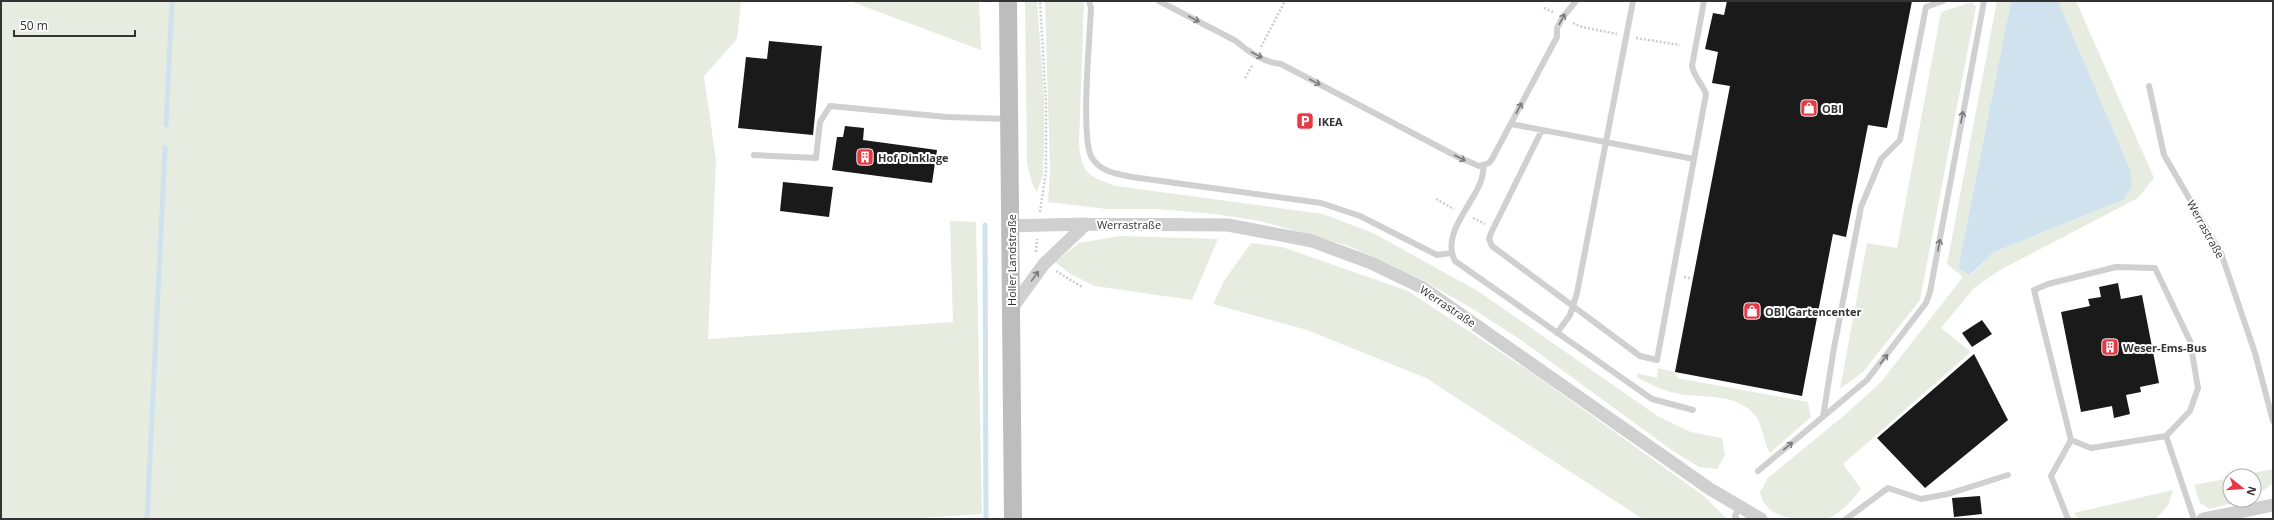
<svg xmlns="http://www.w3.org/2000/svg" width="2274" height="520" font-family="'Open Sans',sans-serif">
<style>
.green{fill:#e6ecdf}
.water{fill:#cfe2ee}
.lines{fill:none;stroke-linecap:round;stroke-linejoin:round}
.stream{stroke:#cfe2ee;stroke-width:5}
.building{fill:#1a1a1a}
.path{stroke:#cdcdcd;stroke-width:2.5;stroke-dasharray:2 2;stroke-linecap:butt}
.service{stroke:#d0d0d0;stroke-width:6}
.minor{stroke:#d0d0d0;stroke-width:13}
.secondary{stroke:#bdbdbd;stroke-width:18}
.oneway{stroke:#7a7a7a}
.labels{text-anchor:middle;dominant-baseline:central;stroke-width:4;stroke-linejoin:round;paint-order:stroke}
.poi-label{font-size:11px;font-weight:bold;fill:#333;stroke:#fff;text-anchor:start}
.street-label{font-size:11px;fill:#333;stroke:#fff}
</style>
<rect width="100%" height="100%" fill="#fff"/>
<!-- green -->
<path class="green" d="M1,1h740l-4,38 -33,37 12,85 -8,178 245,-17 -3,-101 26,1 6,292 -79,5h-902z
M850,1h129l2,49z
M1025,1h12l7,94v51l-1,29 -6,17 -5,-9 -5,-20z
M1045,1h39l-5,141c2,32 9,34 37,44l207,28 50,19 105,58 181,126 32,15 31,6 3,17 -8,14 -18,-2 -26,-16 -152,-111 -48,-31 -47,-27 -77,-36 -89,-25 -45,-7 -58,-5h-50l-59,-7 2,-32z
M1997,1h14l-53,267 13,7 23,-23 129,-52 7,-31 -72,-168h18l78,177 -16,20 -138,72 -26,18 -33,40 30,24 -128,112 18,25c-9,11 -19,23 -32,29 -4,2 -13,1 -18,1 -22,0 -46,-2 -51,-27l8,-14 79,-65 34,-31 82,-105 -16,-13z
M1972,2l4,5 -56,293 -57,72 -23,17 27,-146 30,5 44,-236z
M1119,236l99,3 -26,61 -97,-14 -26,-13 -14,-11 24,-19z
M1251,243l31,4 126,44 127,84 169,121 23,23h-84l-217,-141 -119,-48 -94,-26 11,-23z
M1658,368l17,4 2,6 131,24 3,15 -41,36c-8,-13 -6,-27 -16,-39 -19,-21 -50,-16 -75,-20 -15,-3 -28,-9 -42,-17v-4l20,5z
M2273,469l-1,15 -18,13v-21h-16z
M2230,478v22h14l-34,9 -10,-6 -6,-18z
M2173,490l-4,14 -13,15h-78l-4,-6z"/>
<!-- water -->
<path class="water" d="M2011,1h47l72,168 2,17 -9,14 -129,52 -24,23 -12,-7z"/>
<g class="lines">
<!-- stream -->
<path class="stream" d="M166,125l6,-124
M985,225l1,294
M147,519l18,-371"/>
</g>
<!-- building -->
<path class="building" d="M1727,1h185l-25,127 -19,-3 -22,112 -13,-3 -31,162 -127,-24 55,-286 -18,-3 6,-31 -13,-3 8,-36 11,2z
M769,41l53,5 -9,89 -75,-7 8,-71 21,2z
M845,126l19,2 -1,12 74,10 -5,33 -100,-13 5,-33h6z
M783,182l50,5 -4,30 -49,-6z
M2118,283l3,16 21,-4 17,88 -19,4 1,5 -15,3 4,19 -16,4 -2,-12 -31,6 -20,-100 29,-6 -2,-7 13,-2 -2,-10z
M1982,320l10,14 -20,13 -10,-14z
M1974,354l34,66 -83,68 -48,-50z
M1980,496l2,18 -28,3 -2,-19z"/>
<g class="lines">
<!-- path -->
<path class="path" d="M1544,8l11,5
M1573,23l9,4 35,7
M1636,38l44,7
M1261,47l24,-46
M1245,78l7,-12
M1436,199l18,10
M1040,212l6,-41v-68l-6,-102
M1473,218l12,6
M1036,252l1,-13
M1056,271l26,16
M1684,277l9,2"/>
<!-- service -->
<path class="service" d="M1089,1l2,7c-1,27 -11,131 1,150 9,14 25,16 40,19l189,26 39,13 77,39 14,-2
M1159,1l77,40c11,10 29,22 45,23l177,93 21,9 10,-3 3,-4 65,-122v-9l6,-11 13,-16
M2149,86l15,69 57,98 34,100 18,68
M1511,124l183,35
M1542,130l-51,103 -2,6 3,7 148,110 17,4 49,-266c-4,-11 -12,-17 -14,-28l12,-65
M754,155l62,3 4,-36 10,-16 117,11 61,2
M1484,166c-1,4 -1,10 -3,15 -9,25 -40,53 -26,80l197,138 41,11
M2116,267l39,1 35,73 8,47 -8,23 -24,25 -75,12 -20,-8 -37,-150 14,-6z
M1557,333l13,-18 7,-22 56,-292
M1823,417l11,-69 27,-141 20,-48 19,-19 26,-133 17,-6
M2166,436l28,83
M1758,471l109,-91 59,-77 4,-11 54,-291
M1737,519l-2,-3 4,-9
M1846,519l42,-31 33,11 27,-5 60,-19
M2068,519l-17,-43 20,-36"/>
<!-- minor -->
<path class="minor" d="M1011,226l75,-2 142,1 84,16 59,22 52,25 287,201 51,30
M1012,308l32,-44 42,-40
M2203,519l70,-14"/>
<!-- secondary -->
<path class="secondary" d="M1008,1l5,518"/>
</g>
<!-- one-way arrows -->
<defs><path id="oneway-shaft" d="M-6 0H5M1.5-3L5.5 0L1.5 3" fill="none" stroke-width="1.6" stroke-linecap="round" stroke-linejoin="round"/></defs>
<g class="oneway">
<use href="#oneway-shaft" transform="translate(1194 19) rotate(28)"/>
<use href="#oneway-shaft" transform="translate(1562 19) rotate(-62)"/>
<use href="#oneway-shaft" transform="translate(1257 55) rotate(28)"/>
<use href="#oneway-shaft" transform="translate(1315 82) rotate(28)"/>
<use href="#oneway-shaft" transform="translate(1519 108) rotate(-62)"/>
<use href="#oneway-shaft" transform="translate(1962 117) rotate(-79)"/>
<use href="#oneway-shaft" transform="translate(1460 158) rotate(27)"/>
<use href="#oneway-shaft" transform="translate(1939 245) rotate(-79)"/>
<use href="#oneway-shaft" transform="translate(1035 276) rotate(-54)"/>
<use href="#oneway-shaft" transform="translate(1884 359) rotate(-52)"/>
<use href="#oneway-shaft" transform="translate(1788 446) rotate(-40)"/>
</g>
<!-- icons -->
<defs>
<symbol id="shop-square" viewBox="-11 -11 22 22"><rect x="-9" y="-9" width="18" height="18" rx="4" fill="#e63946" stroke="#fff"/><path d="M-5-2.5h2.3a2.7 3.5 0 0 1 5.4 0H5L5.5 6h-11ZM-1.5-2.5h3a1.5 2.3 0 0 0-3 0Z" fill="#fff"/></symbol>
<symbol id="parking-square" viewBox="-11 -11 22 22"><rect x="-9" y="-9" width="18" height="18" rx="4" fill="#e63946" stroke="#fff"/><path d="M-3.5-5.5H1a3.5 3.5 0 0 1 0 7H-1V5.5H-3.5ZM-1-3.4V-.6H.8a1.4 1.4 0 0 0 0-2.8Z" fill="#fff"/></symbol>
<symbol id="building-square" viewBox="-11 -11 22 22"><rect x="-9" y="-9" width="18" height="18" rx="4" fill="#e63946" stroke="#fff"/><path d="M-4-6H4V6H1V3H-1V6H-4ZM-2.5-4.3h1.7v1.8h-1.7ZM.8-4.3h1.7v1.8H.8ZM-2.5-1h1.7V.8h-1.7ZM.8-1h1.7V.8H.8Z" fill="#fff"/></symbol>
</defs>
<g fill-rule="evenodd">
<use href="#shop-square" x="1799" y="98" width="20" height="20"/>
<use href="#parking-square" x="1295" y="111" width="20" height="20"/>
<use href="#building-square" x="855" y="147" width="20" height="20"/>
<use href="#shop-square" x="1742" y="301" width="20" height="20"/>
<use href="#building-square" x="2100" y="337" width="20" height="20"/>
</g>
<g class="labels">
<!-- poi labels -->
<g class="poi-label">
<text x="1822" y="108">OBI</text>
<text x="1318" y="121">IKEA</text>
<text x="878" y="157">Hof Dinklage</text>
<text x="1765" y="311">OBI Gartencenter</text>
<text x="2123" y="347">Weser-Ems-Bus</text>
</g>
<!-- street labels -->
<g class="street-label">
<text x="1129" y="224">Werrastraße</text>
<text transform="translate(2206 229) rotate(61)">Werrastraße</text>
<text transform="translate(1011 260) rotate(-90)">Holler Landstraße</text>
<text transform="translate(1448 306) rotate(34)">Werrastraße</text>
</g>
</g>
<!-- border -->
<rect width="2274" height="520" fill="none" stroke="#333333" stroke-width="4"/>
<!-- north arrow -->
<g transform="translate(2242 488) rotate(107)"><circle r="19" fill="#ffffff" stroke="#adadad"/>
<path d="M0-3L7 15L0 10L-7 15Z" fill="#e63946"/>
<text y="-6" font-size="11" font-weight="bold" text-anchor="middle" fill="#333333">N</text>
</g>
<!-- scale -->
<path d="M14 30v6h121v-6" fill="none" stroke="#333333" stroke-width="2"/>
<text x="20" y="30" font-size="12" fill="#333333" stroke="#ffffff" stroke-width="3" paint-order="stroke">50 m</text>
</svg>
